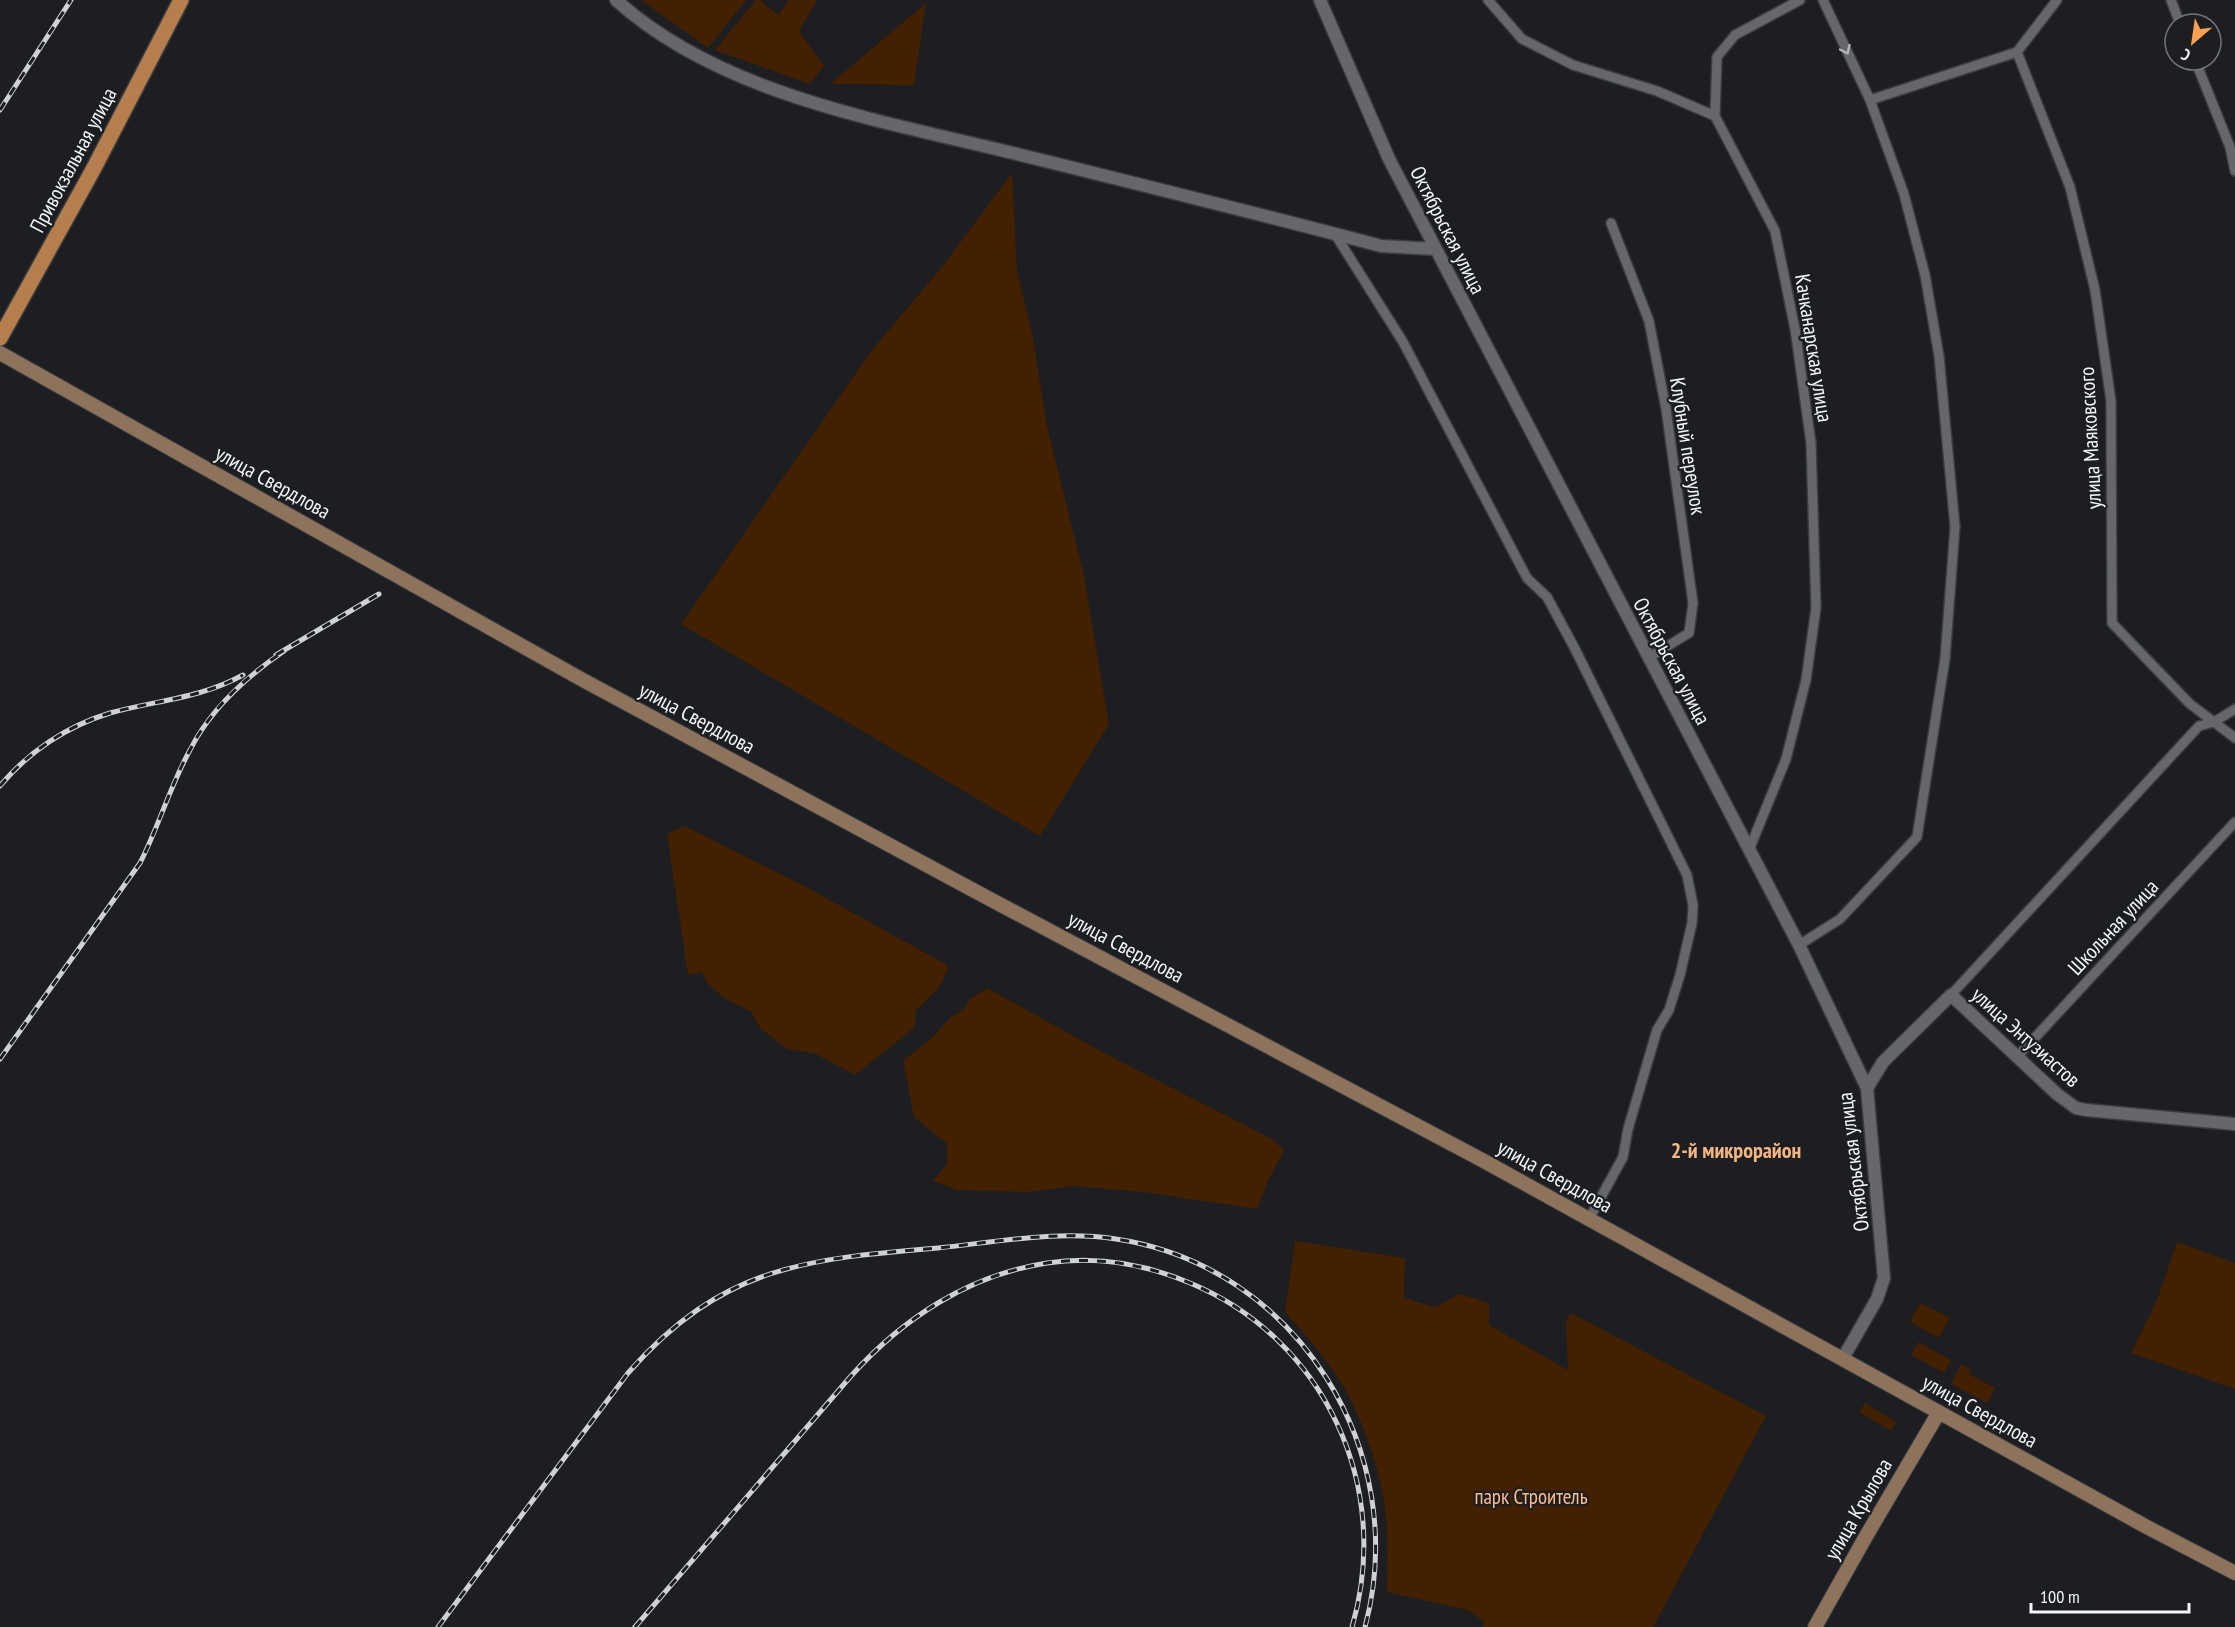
<svg xmlns="http://www.w3.org/2000/svg" width="2235" height="1627" font-family="'PT Sans Narrow',sans-serif">
<style>
.green{fill:#432000}
.lines{fill:none;stroke-linecap:round;stroke-linejoin:round}
.minor-casing{stroke:#3b3c3f;stroke-width:12}
.tertiary-casing{stroke:#3b3c3f;stroke-width:15}
.secondary-casing{stroke:#3b3c3f;stroke-width:16}
.primary-casing{stroke:#3b3c3f;stroke-width:18}
.minor{stroke:#65676b;stroke-width:9}
.tertiary{stroke:#65676b;stroke-width:12}
.secondary{stroke:#8d725c;stroke-width:14}
.primary{stroke:#b57e4c;stroke-width:15}
.rail-casing{stroke:#cfd1d3;stroke-width:5}
.rail{stroke:#1c1e21;stroke-width:3;stroke-dasharray:9;stroke-linecap:butt}
.oneway{stroke:#b3b5b8}
.labels{text-anchor:middle;dominant-baseline:central;stroke-width:4.5;stroke-linejoin:round;paint-order:stroke}
.street-label{font-size:21px;fill:#f3f5f7;stroke:#1c1e21}
.park-label{font-size:21px;fill:#fdbc89;stroke:#1c1e21}
.neighbourhood-label{font-size:22px;font-weight:bold;fill:#f6b683;stroke:#1c1e21}
</style>
<rect width="100%" height="100%" fill="#1c1e21"/>
<!-- green -->
<path class="green" d="M641,0h105l-38,48z
M756,0h4l18,15 11,-15h28l-18,31 25,35 -14,18 -95,-34z
M926,3l-12,82 -84,-1z
M1012,173l5,97 16,68 14,88 37,150 25,148 -69,112 -359,-212 191,-274 70,-83z
M685,826l123,62 139,77 1,5 -10,19 -22,21 -2,18 -59,47 -41,-22 -27,-4 -26,-20 -11,-18 -26,-13 -17,-15 -5,-11 -14,3 -21,-141z
M987,988l119,66 166,85 12,11 -17,33 -10,26 -114,-17 -69,-6 -48,6 -69,-2 -24,-9 14,-17v-20l-33,-27 -11,-56 30,-24 17,-19 13,-8 6,-10z
M1295,1241l110,17 -1,40 31,9 25,-13 29,9v22l79,45 -2,-48 5,-9 195,103 -113,211h-170l1,-5 -16,-12 -81,-18c0,-20 1,-40 0,-60 -1,-45 -22,-110 -45,-148 -16,-26 -37,-49 -57,-72z
M2177,1242l58,21v126l-104,-36 26,-53z
M1920,1303l30,15 -11,20 -29,-16z
M1918,1342l33,18 -7,13 -33,-18z
M1961,1364l10,5 -2,5 26,14 -8,15 -36,-19z
M1865,1403l31,19 -5,9 -32,-19z"/>
<g class="lines">
<defs>
<path id="minor" d="M1488,0l34,39 51,26 84,26 58,25 60,115 20,98 16,114 5,165 -10,72 -20,79 -37,91
M2171,0l9,24
M2017,52l53,135 25,103 16,111 1,222 78,81 45,34
M2195,60l35,87 5,24
M1870,100l147,-48 40,-52
M1715,116l2,-59 18,-22 65,-35
M1611,223l38,98 17,88 27,194 -4,30 -41,25
M1335,234l68,108 124,236 20,19 27,50 113,228 6,30 -1,18 -12,52 -11,35 -12,20 -29,99 -5,28 -34,62
M1799,945l41,-26 77,-82 28,-178 10,-132 -16,-171 -14,-81 -21,-81 -34,-94 -47,-100
M1951,995l248,-269 15,-4 21,-13
M2017,1057l218,-235"/>
<path id="tertiary" d="M616,0c105,95 267,121 401,154 121,30 243,60 364,92l54,3
M1320,0l69,159 410,786 68,143 17,190 -7,21 -34,59
M1867,1088l16,-26 68,-67 106,99 19,14 10,2 149,14"/>
<path id="secondary" d="M0,353l581,326 405,218 496,263 663,366 90,47
M1815,1627l50,-89 74,-126"/>
<path id="primary" d="M0,338l94,-170 87,-168"/>
</defs>
<!-- minor casing -->
<use href="#minor" class="minor-casing"/>
<!-- tertiary casing -->
<use href="#tertiary" class="tertiary-casing"/>
<!-- secondary casing -->
<use href="#secondary" class="secondary-casing"/>
<!-- primary casing -->
<use href="#primary" class="primary-casing"/>
<!-- minor -->
<use href="#minor" class="minor"/>
<!-- tertiary -->
<use href="#tertiary" class="tertiary"/>
<!-- secondary -->
<use href="#secondary" class="secondary"/>
<!-- primary -->
<use href="#primary" class="primary"/>
<defs>
<path id="rail" d="M0,110l71,-110
M276,655l103,-61
M0,786c28,-34 67,-60 110,-73 47,-13 89,-14 133,-38
M0,1059l140,-196c19,-37 30,-77 50,-113 21,-42 56,-73 94,-99
M438,1627l190,-254c94,-107 177,-114 310,-125 58,-6 120,-18 178,-9 182,27 296,214 249,388
M635,1627l216,-251c52,-58 118,-101 196,-113 48,-7 98,1 143,20 135,56 203,204 162,344"/>
</defs>
<!-- rail casing -->
<use href="#rail" class="rail-casing"/>
<!-- rail -->
<use href="#rail" class="rail"/>
</g>
<!-- one-way arrows -->
<defs><path id="oneway-chevron" d="M-2-3.5L2.5 0L-2 3.5" fill="none" stroke-width="1.6" stroke-linecap="round" stroke-linejoin="round" transform="scale(1.5)"/></defs>
<use class="oneway" href="#oneway-chevron" transform="translate(1846 50) rotate(65)"/>
<g class="labels">
<!-- street labels -->
<g class="street-label">
<text transform="translate(73 160) rotate(-62)">Привокзальная улица</text>
<text transform="translate(1448 230) rotate(63)">Октябрьская улица</text>
<text transform="translate(1814 348) rotate(81)">Качканарская улица</text>
<text transform="translate(2090 438) rotate(-93)">улица Маяковского</text>
<text transform="translate(1688 446) rotate(81)">Клубный переулок</text>
<text transform="translate(273 482) rotate(29)">улица Свердлова</text>
<text transform="translate(1672 661) rotate(62)">Октябрьская улица</text>
<text transform="translate(697 718) rotate(28)">улица Свердлова</text>
<text transform="translate(2113 927) rotate(-47)">Школьная улица</text>
<text transform="translate(1126 947) rotate(28)">улица Свердлова</text>
<text transform="translate(2026 1037) rotate(42)">улица Энтузиастов</text>
<text transform="translate(1853 1162) rotate(-97)">Октябрьская улица</text>
<text transform="translate(1555 1176) rotate(29)">улица Свердлова</text>
<text transform="translate(1980 1411) rotate(29)">улица Свердлова</text>
<text transform="translate(1858 1509) rotate(-60)">улица Крылова</text>
</g>
<!-- park labels -->
<g class="park-label">
<text x="1531" y="1496">парк Строитель</text>
</g>
<!-- neighbourhood labels -->
<g class="neighbourhood-label">
<text x="1736" y="1150">2-й микрорайон</text>
</g>
</g>
<!-- north arrow -->
<g transform="translate(2193 42) rotate(209)"><circle r="28" fill="#1c1e21" stroke="#727477" stroke-width="1.5"/>
<path d="M0-4.5L10 22L0 15L-10 22Z" fill="#fb9f50"/>
<text y="-9" font-size="16" font-weight="bold" text-anchor="middle" fill="#f3f5f7">С</text>
</g>
<!-- scale -->
<path d="M2031 1603v9h158v-9" fill="none" stroke="#f3f5f7" stroke-width="3"/>
<text x="2040" y="1603" font-size="18" fill="#f3f5f7" stroke="#1c1e21" stroke-width="4.5" paint-order="stroke">100 m</text>
</svg>
